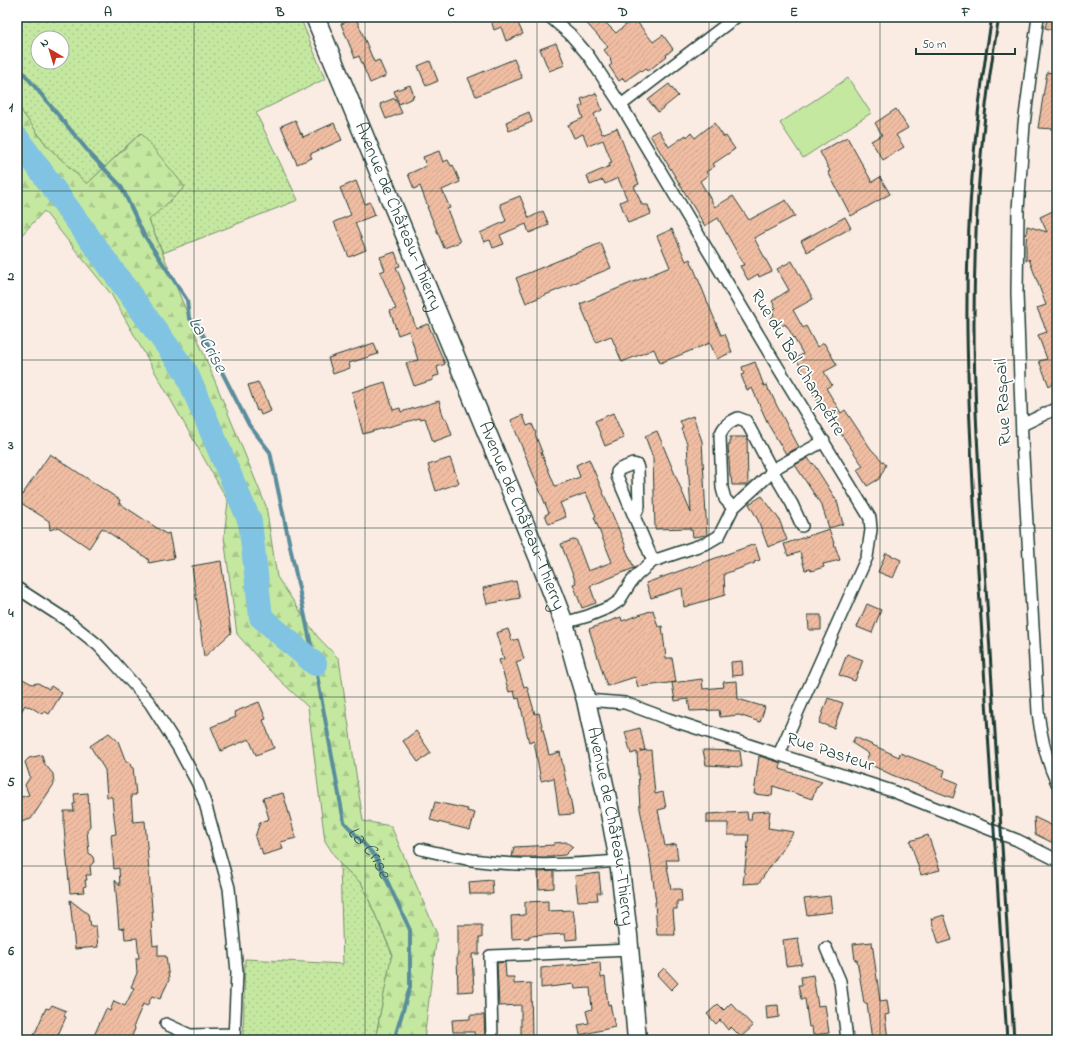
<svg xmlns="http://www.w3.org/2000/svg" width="1074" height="1057" font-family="'Indie Flower',sans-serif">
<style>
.grass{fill:url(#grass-dots);stroke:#72926a;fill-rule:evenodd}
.forest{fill:url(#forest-firs);stroke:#72926a}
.pitch{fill:#c5e8a1;stroke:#72926a}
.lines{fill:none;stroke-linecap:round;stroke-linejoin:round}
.stream{stroke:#5a8d9c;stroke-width:4}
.river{stroke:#81c3e2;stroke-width:24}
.building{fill:url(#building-hatch);stroke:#1f3d34}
.street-casing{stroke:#1f3d34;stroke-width:14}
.primary-casing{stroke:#1f3d34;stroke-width:21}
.street{stroke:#fff;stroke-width:11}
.primary{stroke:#fff;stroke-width:18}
.rail{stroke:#1f3d34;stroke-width:3}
.grid{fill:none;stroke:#1f3d34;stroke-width:1;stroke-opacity:0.55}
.labels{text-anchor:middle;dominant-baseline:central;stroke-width:3.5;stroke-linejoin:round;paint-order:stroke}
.street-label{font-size:18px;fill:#1f3d34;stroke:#fff}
.water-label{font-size:19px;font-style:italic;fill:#385e60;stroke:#fff}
.neatline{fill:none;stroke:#1f3d34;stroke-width:1.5}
.grid-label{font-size:13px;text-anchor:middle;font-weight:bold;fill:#1f3d34}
</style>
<defs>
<pattern id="grass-dots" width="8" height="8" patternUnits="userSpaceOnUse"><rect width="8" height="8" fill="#c5e8a1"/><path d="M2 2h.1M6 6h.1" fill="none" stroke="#a9c88b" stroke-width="1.8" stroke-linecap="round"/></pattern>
<pattern id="forest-firs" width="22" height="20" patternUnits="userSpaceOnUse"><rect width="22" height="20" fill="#c5e8a1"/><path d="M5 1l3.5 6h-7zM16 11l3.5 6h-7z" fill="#a9c88b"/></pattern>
<pattern id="building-hatch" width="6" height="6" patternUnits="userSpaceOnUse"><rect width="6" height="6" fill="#f0bda2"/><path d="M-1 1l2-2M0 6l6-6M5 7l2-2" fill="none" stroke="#cda38c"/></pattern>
</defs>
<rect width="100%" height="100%" fill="#faebe3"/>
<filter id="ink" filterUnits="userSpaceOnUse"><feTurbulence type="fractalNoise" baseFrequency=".025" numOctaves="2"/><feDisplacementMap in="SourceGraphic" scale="8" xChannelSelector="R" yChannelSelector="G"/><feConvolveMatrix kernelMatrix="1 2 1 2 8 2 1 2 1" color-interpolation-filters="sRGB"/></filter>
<g filter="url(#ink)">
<!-- grass -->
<path class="grass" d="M17,17h283l25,62 -69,34 42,87 -135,53 -14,-33 -9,-87 -53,51 -40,-38 -30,-41zM38,38h24v24h-24z
M340,864l22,20 30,70 -17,86h-132l2,-81 98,5z"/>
<!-- forest -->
<path class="forest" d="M17,105l30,41 40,38 54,-51 44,54 -36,33 117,286 11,71 40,59 22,23 24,162 28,5 46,108 -13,106h-49l17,-87 -30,-69 -22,-20 -15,-23 -17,-134 -43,-41 -28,-32 -13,-97 4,-36 -117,-207 -67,-83 -27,29v-41l6,-9 -6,-10z"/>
<!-- pitch -->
<path class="pitch" d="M848,78l23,35 -68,45 -23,-35z"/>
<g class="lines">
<!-- stream -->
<path class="stream" id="s1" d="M17,65l75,91 29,30 23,49 43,65 2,18 9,7 51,100 21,27 45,212 29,158 32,35 34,73v57l-16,53"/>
<!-- river -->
<path class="river" d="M17,138l169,234 64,150 11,95 54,47"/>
</g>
<!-- building -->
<path class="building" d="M497,17h28l-8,4 6,13 -17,7 -5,-14 -7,3 -3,-10z
M581,17h19l16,16 18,-15 19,24 10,-7 10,14 -7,6 1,1 -19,15 -2,-3 -4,3 -1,-1 -16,11 -2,-3 -4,3 -10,-15 3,-2 -2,-4 1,-1 -7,-9 4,-3z
M1048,17h9v14l-12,-3z
M356,18l18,44 5,-2 7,16 -16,7 -11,-27 -4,2 -14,-34z
M556,43l9,22 -16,6 -9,-22z
M514,59l8,19 -46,18 -8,-18z
M430,61l8,20 -12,5 -8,-20z
M1047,72l10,2v33l-3,22 -16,-1z
M669,84l9,12 -20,16 -10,-12z
M410,85l4,11h-2l1,2 -14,6 -5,-13z
M596,93l6,17 -8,4 8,20 15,-6 22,56 -5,2 8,19h6l3,9 -23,9 -8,-21 7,-3 -9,-21 -13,6 -2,-4 -13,5 -3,-9 23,-10 -1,-2 3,-1 -9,-23 -15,6 -5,-12 -9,4 -6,-13 15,-7 -4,-11 4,-2 -2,-6z
M395,98l7,15 -16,6 -6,-15z
M896,109l12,19 -12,7 8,12 -21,13 -12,-19 11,-6 -7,-12z
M529,112l3,10 -23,9 -3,-9z
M295,120l6,14 1,-1 1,4 31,-14 8,17 -32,14 2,4 -15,6 -16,-38z
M714,123l10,14 2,-1 9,13 -22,15 2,2 -9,6 2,3 -8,6 15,26 18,-11 16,24 37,-20 9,16 -41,22 18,33 -13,6 -1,-3 -10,6 -8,-14 4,-1 -26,-47 -13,8 -55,-91 9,-5 10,17 17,-12 1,2 4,-4 4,5z
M847,137l25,45 8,-5 10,17 -39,22 -23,-44 2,-1 -10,-19z
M439,151l4,11 5,-2 3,6 2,-1 7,17 -18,8 8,18 -3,1 13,33 -16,6 -17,-41h1l-8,-21 -6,3 -6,-15 18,-8 -3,-9z
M356,181l9,23 5,-2 5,13 -20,8 11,27 -17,7 -15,-35 17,-7 -11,-27z
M520,196l9,22 14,-7 6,14 -20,8 -3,-9 -26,11 4,9 -11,4 -3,-8 -6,2 -4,-9 26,-12 -6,-17z
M1057,209v173l-8,4 -10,-25 8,-2 -9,-24 9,-3 -10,-24 9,-3 -17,-46 -3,2v-17l1,-18 20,6 -7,-15z
M845,217l6,11 -44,24 -6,-11z
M672,229l14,32 4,-2 31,76 4,-1 7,18 -15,7 -7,-16 -50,20 -6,-14 -32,13 -11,-26 -15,6 -16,-38 90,-37 -13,-31z
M601,243l10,25 -85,35 -10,-25z
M395,252l5,14 -4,1 9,22 -2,1 13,38 12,-4 17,40 -8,3 2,8 -6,2v3l-19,6 -8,-23 12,-3 -9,-29 -11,4 -8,-24 6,-2 -16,-37 5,-2 -5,-13z
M792,261l21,38 -20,11 10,18 3,-2 11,21 7,-4 13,22 -13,7 8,13 -6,3 15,25 4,-3 26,39 15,16 -7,14 -12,7 -10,-16 6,-4 -36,-53 -2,1 -15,-26 1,-1 -3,-6 -12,-23 7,-4 -16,-28h-1l-1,-2 -8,5 -6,-11 3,-3 -2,-5 4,-2 -4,-7 17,-11 -12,-21z
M374,343l4,11 -29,9 1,5 -17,6 -5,-16z
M755,362l9,24 3,-1 2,6h1l7,15 22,41 -13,7 -17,-28 -17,-38 -5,2 -6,-15 3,-1 -2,-7z
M258,382l5,10h1l7,19 -10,4 -2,-5 -2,1 -9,-26z
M385,382l8,28 7,-2 1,4 38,-11 5,18 2,-1 6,17 -19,7 -8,-24 -5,1v-1l-57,16 -11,-42z
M613,413l11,25 -19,8 -10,-25z
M523,415l4,11 5,-2 4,9 -1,1 7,18h-1l14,34 25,-9 -4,-12 13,-6 37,88h-1l9,21 -44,18 6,17 -14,5 -9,-24 3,-1 -15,-39 15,-5 12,32 24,-9 -18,-45 2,-1 -10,-23 -26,10 6,14 -17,7 -4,-9 4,-2 -38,-93z
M693,416l9,25 5,94 -14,2 -1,-7h-2v-2l-35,1 -2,-71 -8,-22 12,-5 34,82 -4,-70 -6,-14 2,-1 -3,-7z
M730,437h16l1,1 1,47h-16l-1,-8h-1l-2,-32h2z
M50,454l70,46 -1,3 47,31 3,-1 5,25 -25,5 -1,-4 -46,-31 -13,20 -31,-21 -8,3 -1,-9 -31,-20z
M450,458l9,25 -23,8 -8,-26z
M808,458l4,6 1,-1 24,38 6,23 -14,4 -7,-22 -27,-41z
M762,496l17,23 8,21 -19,7 -10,-27 -9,-16z
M829,529l11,31 -17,4 1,3 -13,4 -1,-2 -5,1 -5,-18 -12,4 -4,-12z
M755,544l5,16 -6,2 1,1 -31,11 1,21 -41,12 -2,-19 -31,10 -5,-15z
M886,553l15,7 -8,18 -15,-6z
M221,561l10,72 -27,24 -12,-91z
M516,581l4,17 -33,6 -4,-16z
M867,604l14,6 -9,23 -15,-6z
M653,610l5,17 4,-1 4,32h6l4,24 -38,5 -3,-10 -28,9 -18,-57 32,-12 1,4z
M808,615h13v15h-12z
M508,629l4,12 6,-2 6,20 -8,3 8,25 3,-1 8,28 4,-1 10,42 11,-3 9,44h1l3,18 -14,1 -5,-37 -13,3 -7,-40 -5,2 -10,-45 -3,1 -2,-8 -5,1 -10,-32 5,-1 -8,-26z
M847,654l16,6 -8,21 -16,-6z
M742,661l1,14 -11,1 -1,-14z
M17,676l15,8 6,-1 11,6 2,-3 11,7 -13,21 -5,-3 -2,3 -13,-8 -1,1 -3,-2 -8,14z
M702,679l1,10 21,-2 -1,-5 14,-1 1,18 27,8 -5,15 -21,-7 -19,2 -1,-7 -29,1 -2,-12 -13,2 -3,-18z
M828,698l15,5 -9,25 -15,-5z
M259,702l7,17 -3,1 11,28 -18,7 -7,-16 -28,12 -10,-24 25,-10 -2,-5z
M640,728l5,22 -5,1 11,-1 4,44 8,-2 3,16 -8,2 7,36 11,-2 2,16h-12l5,29h10l1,12h-5v8h-4l2,26h-18l-2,-33h1l-6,-44 -10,-49 -3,-57 -6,2 -6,-22z
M416,731l15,22 -13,9 -15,-21z
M109,733l9,8 8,21h4l1,5h2l3,28h-5l2,27 12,-1 8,100 -2,1 2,24 5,-1v11h8l3,24 -9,19 -8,-3 -5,10 -4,-2 -9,21 1,4 -5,11h-38l14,-31 4,2 4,-10 11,5 9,-18 -3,-1 6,-14 -1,-15h3l-2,-20 -12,1 -1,-11 -5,1 -4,-49 5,6 -1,-18 -5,1 -3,-34 5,-1 -3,-26 -1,-11h-5l-2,-27 -15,-24z
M855,737l44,20 1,-4 45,17 -2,7 15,6 -5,15 -61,-23 -27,-13 4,-8 -17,-11z
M703,750l37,1 2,16 -36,-2z
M42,755l2,8 9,11 1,10 -23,35 -14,4v-25l12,-3 -4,-10 5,-8 -5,-15 4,-4z
M759,756l22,7 -1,6 42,13 -6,6 -4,11 -39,-13 -1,10 -18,-2z
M88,793l2,33 -3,4 2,23 4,4 1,5 -4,4 1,9h-5l1,5h-2l1,6 -3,1 1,5 -14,1 -6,-66v-16h10l-1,-7h2l-1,-10z
M283,793l13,45 -15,4 2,7 -20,6 -2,-7 -2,1 -4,-12 5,-15 9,-3 -6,-21z
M435,802l33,7 -1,2 8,2 -5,17 -40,-10z
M770,811l-2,17 26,4 -35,51 -16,1 6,-49h-21v-12h-21v-9l40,-2 1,8h3l1,-8z
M1034,817l23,11v17l-22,-11z
M928,835l12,35 -19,5 -11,-34z
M566,842l7,5 -8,8 -12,1v1h-41l2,-10 40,-2v-2z
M554,871v17l-15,1 -1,-17z
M599,873l2,20h-4l1,7 -20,1 -3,-25z
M492,880l1,14h-23l-1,-12z
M830,896l2,16 -25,3 -3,-16z
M70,900l18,14 1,7h1l1,5h5l2,21 -23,2z
M548,901v10l25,-1 2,13h1l1,16 -11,1 -1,-6 -36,2v2l-17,1 -1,-23 14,-1v-13z
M944,915l8,25 -13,4 -8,-25z
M458,925h24v13h-3v16h-7l2,37 -16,1 -1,-37h1z
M798,938l4,26 -16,2 -3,-26z
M872,942l8,59 7,-1 2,14 -4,1 3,25h-16l-5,-37h-3l-7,-43h-2l-2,-16z
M505,962l1,15h8v7l17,-1 1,57h-11v-35l-22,1 -2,-43z
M600,962l1,16 4,-1 3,28 2,-1 5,23 -35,8 -2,-10 11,-2 -3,-12 6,-2 -2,-21 -15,1 -1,-5 -33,4v-20z
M664,968l14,15 -7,7 -14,-15z
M813,975l5,31 7,-1 4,28 -16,2 -1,-8h-3l-4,-28h-4l-3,-14h4l-1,-8z
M731,1003l22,23 -12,11 -10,-10 -3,3 -8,-10 -4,4 -9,-10 11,-10 6,6z
M52,1005l14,6 -2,5 2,1 -9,20 -2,-1 -2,4h-21l14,-32 3,1z
M778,1005l1,12 -12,2 -1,-13z
M470,1015h14l1,24h-10l-1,-7h-21l-1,-12 18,-1z"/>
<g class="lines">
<defs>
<path id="street" d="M550,17l20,17 18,21 33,50 147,246 102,167 1,12 -4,27 -88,197
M1038,17l-14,107 -6,86 -1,83 5,145 16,274c3,25 8,48 19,71
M621,105l115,-88
M1022,425l35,-17
M733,508l-8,-9 -3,-11 -2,-52c3,-10 9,-14 18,-18l8,3 26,49 20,34 10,22
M635,516l4,-10 -1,-37 -1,-4 -4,-1 -13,5 -3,3v4l36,85
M17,588l51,33 30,24 16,17 36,41 28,44 20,37 7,19 24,85 8,84 -3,68
M564,623l24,-7 22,-9 9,-6 12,-19 7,-8 15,-13 54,-18 12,-7 14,-28 35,-32 4,-6 52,-29
M586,700l39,3 43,16 224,72 125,49 40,20
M421,849c17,4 34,8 51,11 49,7 98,5 147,1
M826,948l14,33 7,59
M166,1024l24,11 44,-1
M492,1040l-2,-84 140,-6"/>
<g id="primary">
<path id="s2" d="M315,17l225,544 24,62 13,47 9,30 23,108 10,53 9,74 9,105"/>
</g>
</defs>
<!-- street casing -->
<use href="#street" class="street-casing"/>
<!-- primary casing -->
<use href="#primary" class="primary-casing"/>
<!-- street -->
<use href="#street" class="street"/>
<!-- primary -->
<use href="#primary" class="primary"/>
<!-- rail -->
<path class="rail" d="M992,17c-18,103 -26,209 -25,313 1,86 7,172 12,257 9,151 18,302 28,453
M999,17c-18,101 -25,205 -25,308 0,87 7,175 12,262 9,151 18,302 28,453"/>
</g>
</g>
<!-- grid -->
<path class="grid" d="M194,17v1023M365,17v1023M537,17v1023M709,17v1023M880,17v1023M17,191h1040M17,360h1040M17,528h1040M17,697h1040M17,866h1040"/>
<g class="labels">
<!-- street labels -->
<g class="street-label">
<text stroke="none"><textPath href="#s2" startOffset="216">Avenue de Château-Thierry</textPath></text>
<text transform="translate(797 363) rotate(59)">Rue du Bal Champêtre</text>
<text transform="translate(1004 402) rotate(-93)">Rue Raspail</text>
<text stroke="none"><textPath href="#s2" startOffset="540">Avenue de Château-Thierry</textPath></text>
<text transform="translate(830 753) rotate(18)">Rue Pasteur</text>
<text stroke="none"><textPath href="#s2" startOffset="864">Avenue de Château-Thierry</textPath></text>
</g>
<!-- water labels -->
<g class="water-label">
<text transform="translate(207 345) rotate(61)">La Crise</text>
<text stroke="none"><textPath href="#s1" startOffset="885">La Crise</textPath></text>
</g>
</g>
<!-- margin -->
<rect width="1074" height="1057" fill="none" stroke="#fff" stroke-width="44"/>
<!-- north arrow -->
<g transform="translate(50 50) rotate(322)"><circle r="19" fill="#ffffff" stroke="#a5b1ae"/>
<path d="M0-3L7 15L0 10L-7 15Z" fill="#c8321e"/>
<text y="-6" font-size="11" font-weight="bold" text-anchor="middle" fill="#1f3d34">N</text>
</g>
<!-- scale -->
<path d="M916 48v6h99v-6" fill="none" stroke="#1f3d34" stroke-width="2"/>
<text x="922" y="48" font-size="12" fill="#1f3d34" stroke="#ffffff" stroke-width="3" paint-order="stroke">50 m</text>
<rect x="22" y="22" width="1030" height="1013" class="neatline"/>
<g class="grid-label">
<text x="108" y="16">A</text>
<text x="280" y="16">B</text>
<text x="451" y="16">C</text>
<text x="623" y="16">D</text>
<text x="794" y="16">E</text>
<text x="966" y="16">F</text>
<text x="11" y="111">1</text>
<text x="11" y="280">2</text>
<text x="11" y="449">3</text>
<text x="11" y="617">4</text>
<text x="11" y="786">5</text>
<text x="11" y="955">6</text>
</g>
</svg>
